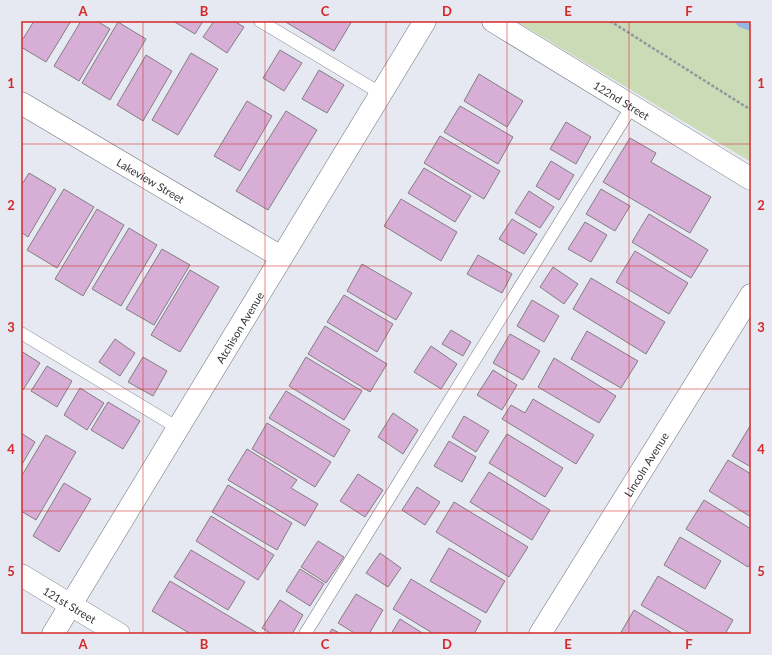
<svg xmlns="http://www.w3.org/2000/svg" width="772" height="655" font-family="Lato,sans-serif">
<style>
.green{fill:#cbdbb6}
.water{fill:#95b7e0}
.building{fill:#d7afd6;stroke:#847d83}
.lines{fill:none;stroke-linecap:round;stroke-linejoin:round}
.service-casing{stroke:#6f7179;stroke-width:13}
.minor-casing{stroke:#6f7179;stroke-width:23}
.tertiary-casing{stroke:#6f7179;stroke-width:23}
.path{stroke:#93959c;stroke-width:2.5;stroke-dasharray:3 2;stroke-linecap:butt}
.service{stroke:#fff;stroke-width:12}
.minor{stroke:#fff;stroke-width:22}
.tertiary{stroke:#fff;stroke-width:22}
.grid{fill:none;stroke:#d62828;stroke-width:1;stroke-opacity:0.55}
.labels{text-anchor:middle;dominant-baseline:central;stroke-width:3.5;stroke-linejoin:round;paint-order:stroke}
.street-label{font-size:11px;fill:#333438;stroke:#e6e9f2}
.neatline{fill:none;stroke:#d62828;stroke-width:1.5}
.grid-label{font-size:13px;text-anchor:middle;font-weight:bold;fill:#d62828}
</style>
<rect width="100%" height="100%" fill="#e6e9f2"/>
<!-- green -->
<path class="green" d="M516,21h235v141z"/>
<!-- water -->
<path class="water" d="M734,21h17v10l-12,-4z"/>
<!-- building -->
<path class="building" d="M34,21h37l-25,41 -25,-15v-5z
M81,21h16l13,8 -31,52 -25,-15z
M173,21h30l-8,13z
M214,21h20l10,6 -17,26 -24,-16z
M284,21h68l-18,30z
M118,22l28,17 -36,61 -28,-17z
M280,50l22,13 -18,28 -21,-13z
M191,53l27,16 -40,66 -26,-15z
M146,55l26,16 -29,50 -26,-16z
M319,70l25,15 -17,28 -25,-14z
M479,74l44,27 -16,26 -43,-26z
M247,101l25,15 -32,55 -26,-15z
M460,106l53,31 -15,27 -54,-32z
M286,111l31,19 -49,80 -32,-19z
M566,122l25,15 -15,27 -26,-15z
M440,136l60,35 -16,28 -60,-36z
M630,138l26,15 -5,9 60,35 -21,36 -87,-51z
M551,161l23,14 -15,25 -23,-14z
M424,168l47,28 -16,26 -47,-29z
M29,173l27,16 -28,48 -7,-5v-46z
M64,189l30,18 -37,61 -30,-18z
M601,189l29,17 -15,25 -29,-17z
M529,191l25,16 -14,21 -25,-15z
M401,199l56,33 -16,29 -57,-35z
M97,209l27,16 -41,71 -28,-17z
M649,214l59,36 -17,28 -59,-36z
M512,219l25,15 -13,20 -25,-15z
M585,222l22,13 -16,27 -23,-13z
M129,228l28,17 -36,61 -29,-17z
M162,249l28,16 -36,60 -28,-16z
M635,251l53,32 -19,31 -53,-32z
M478,255l34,19 -10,19 -35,-19z
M362,264l50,29 -16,27 -49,-29z
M553,267l25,17 -14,20 -24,-17z
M190,270l29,17 -39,65 -29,-17z
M591,278l74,44 -19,32 -73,-45z
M344,295l49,29 -16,28 -50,-30z
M532,300l27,16 -15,26 -27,-16z
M325,326l62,38 -17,28 -62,-38z
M451,330l20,12 -8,14 -21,-12z
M587,331l51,30 -17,27 -50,-29z
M510,334l30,17 -17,29 -30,-17z
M115,339l20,14 -15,23 -21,-14z
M431,346l26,18 -16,25 -27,-17z
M21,351l19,12 -17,27 -2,-1z
M143,357l24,14 -14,25 -25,-14z
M306,357l56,34 -18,29 -55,-34z
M554,358l62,38 -17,27 -61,-36z
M47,366l25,15 -15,26 -26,-16z
M493,370l24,15 -15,25 -25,-15z
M80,388l24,15 -17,27 -23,-15z
M286,391l64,39 -16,27 -65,-39z
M533,399l61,36 -18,29 -74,-45 9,-14 14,8z
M108,402l32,19 -17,28 -32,-19z
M393,413l25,17 -15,24 -25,-17z
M464,416l25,15 -13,21 -24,-15z
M267,423l64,39 -16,25 -63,-38z
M750,426l1,1v40l-19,-11z
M21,433l14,9 -14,24z
M507,434l56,34 -18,29 -56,-34z
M46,435l30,17 -40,68 -15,-9v-34z
M449,441l27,16 -14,25 -28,-16z
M247,449l50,31 -6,8 27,16 -13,22 -77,-46z
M728,460l23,14v43l-42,-26z
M489,472l61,38 -18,30 -62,-38z
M358,474l25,16 -18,27 -25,-16z
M64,483l27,16 -32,53 -26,-16z
M228,485l64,38 -15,27 -65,-38z
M417,487l23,15 -15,23 -23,-15z
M704,500l47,29v34l-3,4 -62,-38z
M454,502l74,45 -19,30 -73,-45z
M211,516l63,39 -16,25 -62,-39z
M680,537l41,24 -16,28 -41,-24z
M318,541l26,16 -18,26 -25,-16z
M449,548l56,33 -19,32 -56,-32z
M191,550l54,32 -17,28 -54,-33z
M380,553l21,15 -13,19 -22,-14z
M300,569l24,15 -14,22 -24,-15z
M658,576l75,44 -8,14h-34l-50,-29z
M411,579l70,42 -7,13h-40l-41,-25z
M170,581l89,53h-68l-39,-23z
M356,594l27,16 -14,24h-13l-18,-11z
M280,600l23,15 -11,19h-20l-10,-6z
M634,610l40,24h-54z
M400,619l24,15h-33z
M332,629l9,5h-12z"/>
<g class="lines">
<defs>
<path id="service" d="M260,21l120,72
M21,333l157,95
M305,634l327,-528"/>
<g id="minor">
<path id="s1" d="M493,21l258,158"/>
<path id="s2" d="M21,103l260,154"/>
<path id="s3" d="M53,634l372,-613"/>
<path id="s4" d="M540,634l211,-339"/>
</g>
<g id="tertiary">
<path id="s5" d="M21,575l98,59"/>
</g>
</defs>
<!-- service casing -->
<use href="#service" class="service-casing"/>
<!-- minor casing -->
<use href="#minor" class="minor-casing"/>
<!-- tertiary casing -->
<use href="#tertiary" class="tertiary-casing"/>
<!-- path -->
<path class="path" d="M610,21l141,89"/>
<!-- service -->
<use href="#service" class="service"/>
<!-- minor -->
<use href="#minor" class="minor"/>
<!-- tertiary -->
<use href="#tertiary" class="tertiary"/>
</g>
<!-- grid -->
<path class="grid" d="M143,21v613M265,21v613M386,21v613M507,21v613M629,21v613M21,144h730M21,266h730M21,389h730M21,511h730"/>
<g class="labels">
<!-- street labels -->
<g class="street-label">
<text stroke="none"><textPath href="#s1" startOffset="151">122nd Street</textPath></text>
<text stroke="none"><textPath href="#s2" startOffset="151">Lakeview Street</textPath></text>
<text stroke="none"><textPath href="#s3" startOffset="359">Atchison Avenue</textPath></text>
<text stroke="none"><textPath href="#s4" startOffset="200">Lincoln Avenue</textPath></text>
<text stroke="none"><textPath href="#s5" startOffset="57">121st Street</textPath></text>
</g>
</g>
<!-- border -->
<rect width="772" height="655" fill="none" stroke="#e6e9f2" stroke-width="44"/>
<rect x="22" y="22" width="728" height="611" class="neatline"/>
<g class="grid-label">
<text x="83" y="16">A</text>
<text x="204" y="16">B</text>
<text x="325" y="16">C</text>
<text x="447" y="16">D</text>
<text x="568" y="16">E</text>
<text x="689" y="16">F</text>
<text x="11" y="88">1</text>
<text x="761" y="88">1</text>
<text x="11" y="210">2</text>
<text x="761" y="210">2</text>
<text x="11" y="332">3</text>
<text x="761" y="332">3</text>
<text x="11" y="454">4</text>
<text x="761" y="454">4</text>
<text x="11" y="576">5</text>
<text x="761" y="576">5</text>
<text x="83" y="649">A</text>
<text x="204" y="649">B</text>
<text x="325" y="649">C</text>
<text x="447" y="649">D</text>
<text x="568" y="649">E</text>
<text x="689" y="649">F</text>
</g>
</svg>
